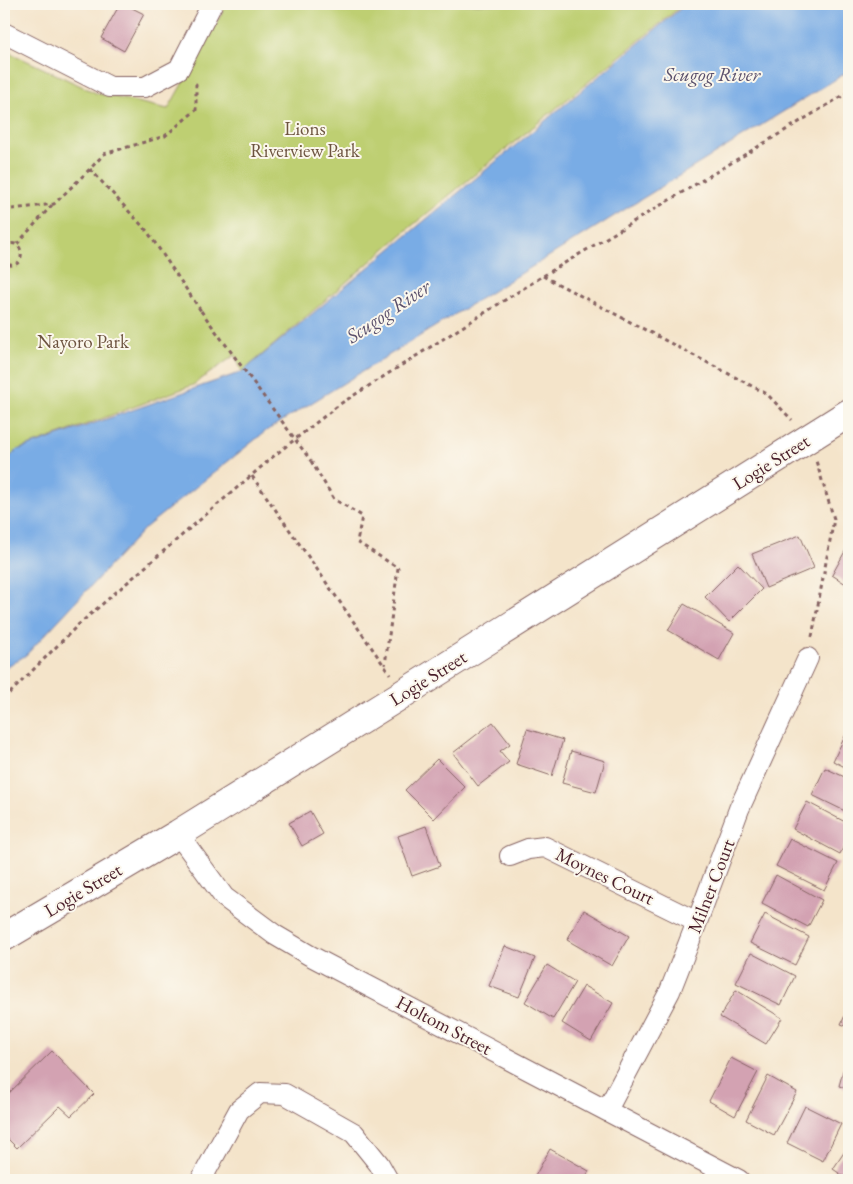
<svg xmlns="http://www.w3.org/2000/svg" width="853" height="1184" font-family="'EB Garamond',serif">
<style>
.green{fill:#becf72;stroke:#84774e}
.water{fill:#79ace5;stroke:#626688}
.building{fill:#d3a2b2}
.lines{fill:none;stroke-linecap:round;stroke-linejoin:round}
.street-casing{stroke:#866463;stroke-width:22}
.secondary-casing{stroke:#866463;stroke-width:30}
.path{stroke:#866463;stroke-width:3;stroke-dasharray:4 4;stroke-linecap:butt}
.street{stroke:#fff;stroke-width:20}
.secondary{stroke:#fff;stroke-width:28}
.path-bridge{stroke:#866463;stroke-width:3;stroke-dasharray:4 4;stroke-linecap:butt}
.labels{text-anchor:middle;dominant-baseline:central;stroke-width:4;stroke-linejoin:round;paint-order:stroke}
.park-label{font-size:19px;fill:#6d5440;stroke:#fbf7ec}
.street-label{font-size:19px;fill:#4a1f2b;stroke:#fbf7ec}
.water-label{font-size:20px;font-style:italic;fill:#5a506c;stroke:#fbf7ec}
</style>
<rect width="100%" height="100%" fill="#fbf7ec"/>
<filter id="ink" filterUnits="userSpaceOnUse"><feTurbulence type="fractalNoise" baseFrequency=".02" numOctaves="2"/><feDisplacementMap in="SourceGraphic" scale="10" xChannelSelector="R" yChannelSelector="G"/><feConvolveMatrix kernelMatrix="1 2 1 2 8 2 1 2 1" color-interpolation-filters="sRGB"/></filter>
<filter id="wash" filterUnits="userSpaceOnUse"><feTurbulence type="fractalNoise" baseFrequency=".0096" numOctaves="4" result="noise"/><feDisplacementMap in="SourceGraphic" scale="20" xChannelSelector="R" yChannelSelector="G"/><feGaussianBlur stdDeviation="1.12" result="paint"/><feColorMatrix in="noise" values="0 0 0 0 0 0 0 0 0 0 0 0 0 0 0 0 0 1.4 0 .05"/><feComposite in="paint" operator="in"/></filter>
<g filter="url(#wash)">
<rect width="100%" height="100%" fill="#f4e4ca"/>
<!-- green -->
<path class="green" d="M227,4h457l-276,225 -166,143 -7,-17 -42,30 -176,65 -13,13v-413l92,43 72,16z"/>
<!-- water -->
<path class="water" d="M686,4h163v67l-583,360 -120,96 -120,128 -22,14v-206l13,-13 225,-78z"/>
<g id="blocks">
<!-- building -->
<path class="building" d="M120,4h4l20,10 -20,37 -23,-13z
M800,535l14,33 -48,20 -14,-34z
M849,544v42l-17,-11z
M738,564l24,25 -33,33 -24,-25z
M684,604l50,29 -15,27 -51,-30z
M493,722l17,22 -10,7 9,11 -31,24 -25,-33z
M527,729l36,11 -11,36 -36,-12z
M847,732l2,1v36l-16,-8z
M571,751l34,10 -9,31 -34,-9z
M437,759l28,28 -31,32 -29,-29z
M825,768l24,11v34l-37,-18z
M807,802l42,22v12l-9,18 -47,-25z
M310,811l13,23 -21,12 -13,-23z
M426,826l14,40 -28,10 -14,-40z
M790,839l48,24 -14,27 -48,-24z
M776,875l46,25 -14,27 -46,-24z
M584,910l45,26 -17,30 -45,-26z
M765,914l44,23 -14,28 -45,-22z
M505,946l30,12 -16,39 -30,-11z
M751,953l44,23 -14,29 -45,-22z
M547,965l28,17 -22,37 -28,-17z
M584,986l29,17 -22,38 -29,-18z
M736,990l46,28 -16,26 -46,-27z
M849,1007v20l-8,-3z
M849,1049v40l-10,-3z
M52,1051l42,43 -23,22 -11,-10 -43,42 -13,-13v-37z
M731,1058l27,14 -23,44 -26,-15z
M768,1076l29,16 -23,43 -28,-15z
M805,1106l36,18 -18,37 -36,-18z
M849,1145v35l-16,-11z
M550,1149l39,22 -5,9h-45l-5,-2z"/>
</g>
</g>
<g filter="url(#ink)">
<use href="#blocks" fill-opacity="0" stroke="#866463" stroke-width="1"/>
<g class="lines">
<defs>
<path id="street" d="M4,33l106,54h35l34,-18 33,-65
M178,834l46,63 51,38 34,20 430,225
M510,856l18,-7 17,-2 152,75
M607,1110l63,-119 27,-69 42,-113 69,-151
M201,1180l38,-70 21,-17 25,1 69,39 25,31 9,16"/>
<path id="secondary" d="M4,937l174,-103 223,-139 448,-282"/>
</defs>
<!-- street casing -->
<use href="#street" class="street-casing"/>
<!-- secondary casing -->
<use href="#secondary" class="secondary-casing"/>
<!-- path -->
<path class="path" d="M90,169l57,62 54,80
M4,210l50,-6 36,-35 14,-15 61,-18 31,-26v-26l-2,-1
M17,244l36,-40
M4,246c23,-13 23,29 0,17
M543,276l224,118 25,26
M311,461l23,38 28,17 -5,26 41,26 -13,97
M252,476l138,198
M812,637l22,-118 -18,-58
M4,699l74,-74 197,-170 65,-51 203,-128 306,-184"/>
<!-- street -->
<use href="#street" class="street"/>
<!-- secondary -->
<use href="#secondary" class="secondary"/>
<!-- path-bridge -->
<path class="path-bridge" d="M201,311l110,150"/>
</g>
</g>
<g class="labels">
<!-- park labels -->
<g class="park-label">
<text x="305" y="128">Lions<tspan x="305" dy="22">Riverview Park</tspan></text>
<text x="83" y="341">Nayoro Park</text>
</g>
<!-- street labels -->
<g class="street-label">
<text transform="translate(771 462) rotate(-32)">Logie Street</text>
<text transform="translate(428 678) rotate(-32)">Logie Street</text>
<text transform="translate(605 876) rotate(26)">Moynes Court</text>
<text transform="translate(711 886) rotate(-69)">Milner Court</text>
<text transform="translate(83 890) rotate(-31)">Logie Street</text>
<text transform="translate(444 1025) rotate(28)">Holtom Street</text>
</g>
<!-- water labels -->
<g class="water-label">
<text x="712" y="74">Scugog River</text>
<text transform="translate(388 311) rotate(-34)">Scugog River</text>
</g>
</g>
<!-- margin -->
<rect width="853" height="1184" fill="none" stroke="#fbf7ec" stroke-width="20"/>
</svg>
